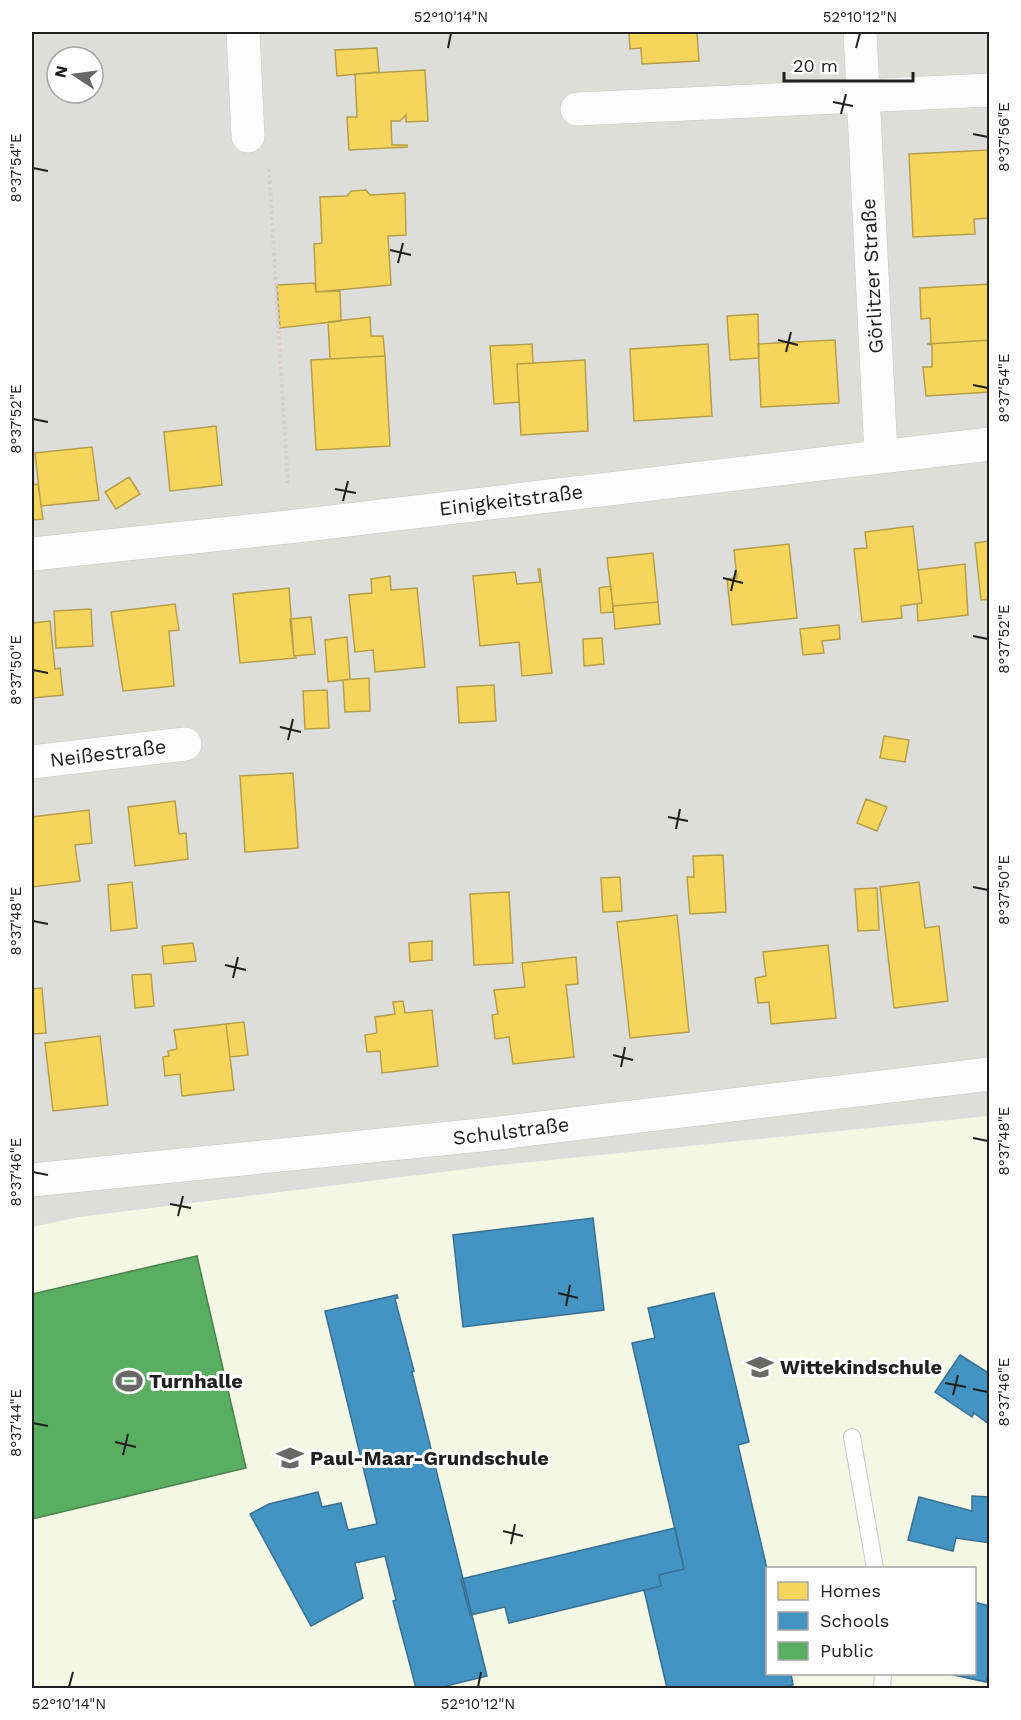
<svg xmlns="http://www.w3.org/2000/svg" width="1021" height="1720" font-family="'Work Sans',sans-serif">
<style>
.residential{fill:#ddddda;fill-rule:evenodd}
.education{fill:#f3f7e4;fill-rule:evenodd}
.homes{fill:#f6d55c;stroke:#b69f4a;stroke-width:1.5}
.schools{fill:#4393c3;stroke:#387092;stroke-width:1.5}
.public{fill:#5aae61;stroke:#49834e;stroke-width:1.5}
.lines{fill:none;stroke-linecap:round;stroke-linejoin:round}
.lane-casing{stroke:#c7c7c4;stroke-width:18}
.street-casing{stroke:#c7c7c4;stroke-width:34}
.path{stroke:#d8cdc7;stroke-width:4;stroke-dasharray:3 3;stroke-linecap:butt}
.lane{stroke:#fcfcfc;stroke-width:16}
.street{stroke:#fcfcfc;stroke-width:33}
.ticks{fill:none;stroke:#202020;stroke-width:2}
.labels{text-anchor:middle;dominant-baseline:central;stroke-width:6;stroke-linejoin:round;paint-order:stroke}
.street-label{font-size:20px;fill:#202020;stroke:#fff}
.poi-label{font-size:20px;font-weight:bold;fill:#202020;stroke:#fff;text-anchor:start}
.neatline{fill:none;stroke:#202020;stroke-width:2}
.ticks-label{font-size:15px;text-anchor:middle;fill:#202020}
</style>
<rect width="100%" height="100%" fill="#eeeee8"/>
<!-- residential -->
<path class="residential" d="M32,32h957v1656h-957zM57,57h36v36h-36zM768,1568h206v106h-206z"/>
<!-- education -->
<path class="education" d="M989,1116v572h-957v-461l47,-10 412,-51zM768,1568h206v106h-206z"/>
<!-- homes -->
<path class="homes" d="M629,32h72h-4l2,29 -57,3 -1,-16 -11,1z
M377,48l2,24 -42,4 -2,-26z
M425,70l3,51 -22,1v-7l-6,6h-9l1,24h15v2l-58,3 -2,-33h10l-2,-43z
M990,150v68l-16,1 1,15 -62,3 -4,-83z
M366,190l4,5 35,-2 1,42 -18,1 3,49 -75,7 -2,-48 8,-1 -2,-46 27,-1 4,-5z
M315,283l1,9 24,-1 1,30 -61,7 -3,-43z
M990,284v56l-63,4 4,-1 -1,-25 -9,1 -1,-31z
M758,314l1,44 -29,2 -3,-44z
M370,317l1,19h12l2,20 -55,3 -2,-37z
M835,340l4,63 -78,4 -3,-63z
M990,340v52l-64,4 -3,-29h9v-22l-5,-1z
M532,344l1,19 -16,1 2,38 -25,2 -4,-58z
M708,344l4,72 -78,5 -4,-72z
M385,356l5,90 -74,4 -5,-90z
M585,360l3,71 -67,4 -4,-71z
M216,426l6,59 -52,6 -6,-59z
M92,447l7,53 -58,6 -6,-53z
M129,477l11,17 -24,15 -11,-17z
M38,484l5,35 -11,1v-35z
M913,526l9,77 -21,3 1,12 -40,4 -8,-73 13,-1 -2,-16z
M990,541v58l-9,1 -6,-57z
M789,544l8,74 -65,7 -5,-46 10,-1 -3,-28z
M653,553l5,49 -45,4 -6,-48z
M965,564l3,51 -50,6 -1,-17 5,-1 -4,-33z
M538,569h2l12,104 -30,3 -3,-34 -39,4 -7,-70 42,-4 2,12 23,-2z
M390,576l1,14 26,-2 8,79 -50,5 -2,-22 -18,2 -6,-57 23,-2 -1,-14z
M611,586l2,26 -12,1 -2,-25z
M289,588l5,68 2,2 -56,5 -7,-69z
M658,602l2,22 -45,5 -2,-23z
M175,604l4,26 -10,1 5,55 -51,5 -12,-79z
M91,609l2,37 -37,2 -2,-37z
M311,617l4,37 -21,2 -4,-37z
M50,621l5,48 5,-1 3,27 -31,3v-75z
M839,625l1,14 -18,2 2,12 -21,2 -3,-26z
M347,637l3,42 -22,3 -3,-42z
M602,638l2,26 -20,2 -1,-27z
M369,678l1,33 -25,1 -2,-32z
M494,685l2,36 -37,2 -2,-36z
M327,690l2,38 -24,1 -2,-38z
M884,736l25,4 -4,22 -25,-4z
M293,773l5,75 -53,4 -5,-76z
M866,799l21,8 -10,24 -20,-8z
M175,801l4,33 7,-1 2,26 -53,7 -7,-59z
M89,810l3,33 -17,2 5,36 -48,6v-70z
M723,855l3,57 -36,2 -3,-37h7l-1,-21z
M620,877l2,34 -19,1 -2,-34z
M132,882l5,46 -26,3 -3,-46z
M919,882l6,46 14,-2 9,75 -54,7 -14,-121z
M877,888l2,42 -21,1 -3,-42z
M509,892l4,71 -39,2 -4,-71z
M677,915l12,117 -59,6 -13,-116z
M432,941v19l-22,2 -1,-19z
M193,943l3,18 -32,3 -2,-18z
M828,945l8,73 -65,6 -2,-22 -11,1 -3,-25 11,-2 -3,-24z
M576,957l2,27 -12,1 8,72 -61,7 -4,-27 -14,2 -3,-24 6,-1 -4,-24 31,-3 -3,-24z
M151,974l3,32 -19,2 -3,-33z
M42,988l4,45 -14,1v-45z
M403,1001l2,12 27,-3 6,56 -56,7 -2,-22 -13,1 -2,-17 12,-2 -2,-16 20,-3 -2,-12z
M244,1022l4,33 -18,2 -4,-33z
M226,1024l8,66 -52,6 -2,-22 -15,2 -2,-19 6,-1 -1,-5 9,-2 -3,-19z
M100,1036l8,69 -55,6 -8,-68z"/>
<!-- schools -->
<path class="schools" d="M593,1218l11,92 -141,17 -10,-92z
M714,1293l35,149 -11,3 30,128v101h23l2,11 -15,3h-111l-23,-98 17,-4 -2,-11 25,-6 -52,-226 23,-5 -7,-30z
M397,1295l1,3 -3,1 19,72 -2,1 75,304 -49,12h-22l-23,-87 3,-1 -11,-44 -30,7 8,35 -52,28 -61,-112 19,-10 49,-12 4,15 19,-4 7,27 29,-6 -52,-213z
M960,1355l30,19v51l-16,-12 -2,4 -37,-25z
M972,1496l18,1v46l-34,-5 -3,13 -45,-11 11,-43 53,14z
M675,1528l9,41 -25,6 2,11 -152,37 -4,-16 -35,8 -9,-36z
M974,1602l16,4v61l-4,15 -37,-8h25z"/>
<!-- public -->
<path class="public" d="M197,1256l49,212 -214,51v-225z"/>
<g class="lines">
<defs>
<path id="lane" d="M852,1437l23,131
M882,1688l1,-14"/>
<path id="street" d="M243,32l5,104
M860,32l21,423
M577,109l413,-19
M32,554l256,-27 702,-83
M32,762l153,-18
M32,1180l449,-45 509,-61"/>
</defs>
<!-- lane casing -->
<use href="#lane" class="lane-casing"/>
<!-- street casing -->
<use href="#street" class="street-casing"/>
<!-- path -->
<path class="path" d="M269,169l19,318"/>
<!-- lane -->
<use href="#lane" class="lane"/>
<!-- street -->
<use href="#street" class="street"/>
</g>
<!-- ticks -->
<path class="ticks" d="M448,48l3,-15M856,48l4,-15M833,102l20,4M841,114l5,-20M973,134l15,3M33,168l15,3M390,250l21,5M398,263l5,-20M778,340l20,5M786,352l5,-20M973,385l15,3M33,419l15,3M335,489l21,4M343,501l5,-20M723,578l20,5M731,591l5,-21M973,636l15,3M33,670l15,3M280,727l21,5M288,740l5,-21M668,817l20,4M676,829l4,-20M973,887l15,3M33,921l15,3M225,965l21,5M233,978l5,-21M613,1055l20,5M621,1067l4,-20M973,1138l15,3M33,1172l15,3M170,1204l21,4M178,1216l5,-20M558,1293l20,5M566,1306l4,-21M945,1383l21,4M973,1389l15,3M953,1395l5,-20M33,1423l15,3M115,1442l21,5M123,1455l5,-21M503,1531l20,5M511,1544l4,-20M69,1687l4,-15M478,1687l3,-15"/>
<!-- icons -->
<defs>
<symbol id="school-bare" viewBox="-9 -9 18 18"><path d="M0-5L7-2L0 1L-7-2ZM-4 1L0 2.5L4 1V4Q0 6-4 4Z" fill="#686866" stroke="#fff" stroke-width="2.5" paint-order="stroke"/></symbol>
<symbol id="stadium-bare" viewBox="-9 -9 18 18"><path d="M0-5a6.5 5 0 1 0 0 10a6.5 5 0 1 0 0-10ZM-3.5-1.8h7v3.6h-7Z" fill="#686866" stroke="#fff" stroke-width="2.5" paint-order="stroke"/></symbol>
</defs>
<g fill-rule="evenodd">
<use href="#school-bare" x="741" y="1348" width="38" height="38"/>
<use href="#stadium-bare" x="110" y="1362" width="38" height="38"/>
<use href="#school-bare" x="271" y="1439" width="38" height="38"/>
</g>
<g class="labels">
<!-- street labels -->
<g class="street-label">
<text transform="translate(872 276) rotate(-93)">Görlitzer Straße</text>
<text transform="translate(511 500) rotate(-7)">Einigkeitstraße</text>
<text transform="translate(108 753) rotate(-7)">Neißestraße</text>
<text transform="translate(511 1131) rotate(-7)">Schulstraße</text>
</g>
<!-- poi labels -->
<g class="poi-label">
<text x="780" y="1367">Wittekindschule</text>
<text x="149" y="1381">Turnhalle</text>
<text x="310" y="1458">Paul-Maar-Grundschule</text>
</g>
</g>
<!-- border -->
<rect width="1021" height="1720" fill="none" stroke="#ffffff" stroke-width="66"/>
<!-- legend -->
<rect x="766" y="1567" width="210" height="108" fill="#ffffff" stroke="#a6a6a6" stroke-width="1.5"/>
<rect x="778" y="1582" width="30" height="18" fill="#f6d55c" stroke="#a6a6a6" stroke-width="1.5"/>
<text x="820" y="1597" font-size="18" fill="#202020">Homes</text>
<rect x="778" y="1612" width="30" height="18" fill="#4393c3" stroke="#a6a6a6" stroke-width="1.5"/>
<text x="820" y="1627" font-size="18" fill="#202020">Schools</text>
<rect x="778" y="1642" width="30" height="18" fill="#5aae61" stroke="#a6a6a6" stroke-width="1.5"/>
<text x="820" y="1657" font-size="18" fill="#202020">Public</text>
<!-- north arrow -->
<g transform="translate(75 75) rotate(283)"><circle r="28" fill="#ffffff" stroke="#a6a6a6" stroke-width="1.5"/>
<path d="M0-4.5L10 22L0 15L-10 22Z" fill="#686866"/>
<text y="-9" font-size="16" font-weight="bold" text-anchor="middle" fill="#202020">N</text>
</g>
<!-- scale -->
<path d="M784 72v9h129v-9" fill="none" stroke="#202020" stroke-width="3"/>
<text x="793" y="72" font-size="18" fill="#202020" stroke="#ffffff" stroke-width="4.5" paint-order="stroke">20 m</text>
<rect x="33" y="33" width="955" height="1654" class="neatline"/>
<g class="ticks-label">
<text x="451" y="22">52°10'14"N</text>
<text x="860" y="22">52°10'12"N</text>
<text transform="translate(1004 137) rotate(-90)" y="5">8°37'56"E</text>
<text transform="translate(16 168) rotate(-90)" y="5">8°37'54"E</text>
<text transform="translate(1004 388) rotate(-90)" y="5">8°37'54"E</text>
<text transform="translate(16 419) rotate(-90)" y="5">8°37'52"E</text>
<text transform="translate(1004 639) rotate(-90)" y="5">8°37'52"E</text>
<text transform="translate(16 670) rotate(-90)" y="5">8°37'50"E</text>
<text transform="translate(1004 890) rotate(-90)" y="5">8°37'50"E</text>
<text transform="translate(16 921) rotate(-90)" y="5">8°37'48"E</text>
<text transform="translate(1004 1141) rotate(-90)" y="5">8°37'48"E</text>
<text transform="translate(16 1172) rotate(-90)" y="5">8°37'46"E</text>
<text transform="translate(1004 1392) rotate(-90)" y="5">8°37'46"E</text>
<text transform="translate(16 1423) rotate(-90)" y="5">8°37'44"E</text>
<text x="69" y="1709">52°10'14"N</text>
<text x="478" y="1709">52°10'12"N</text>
</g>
</svg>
